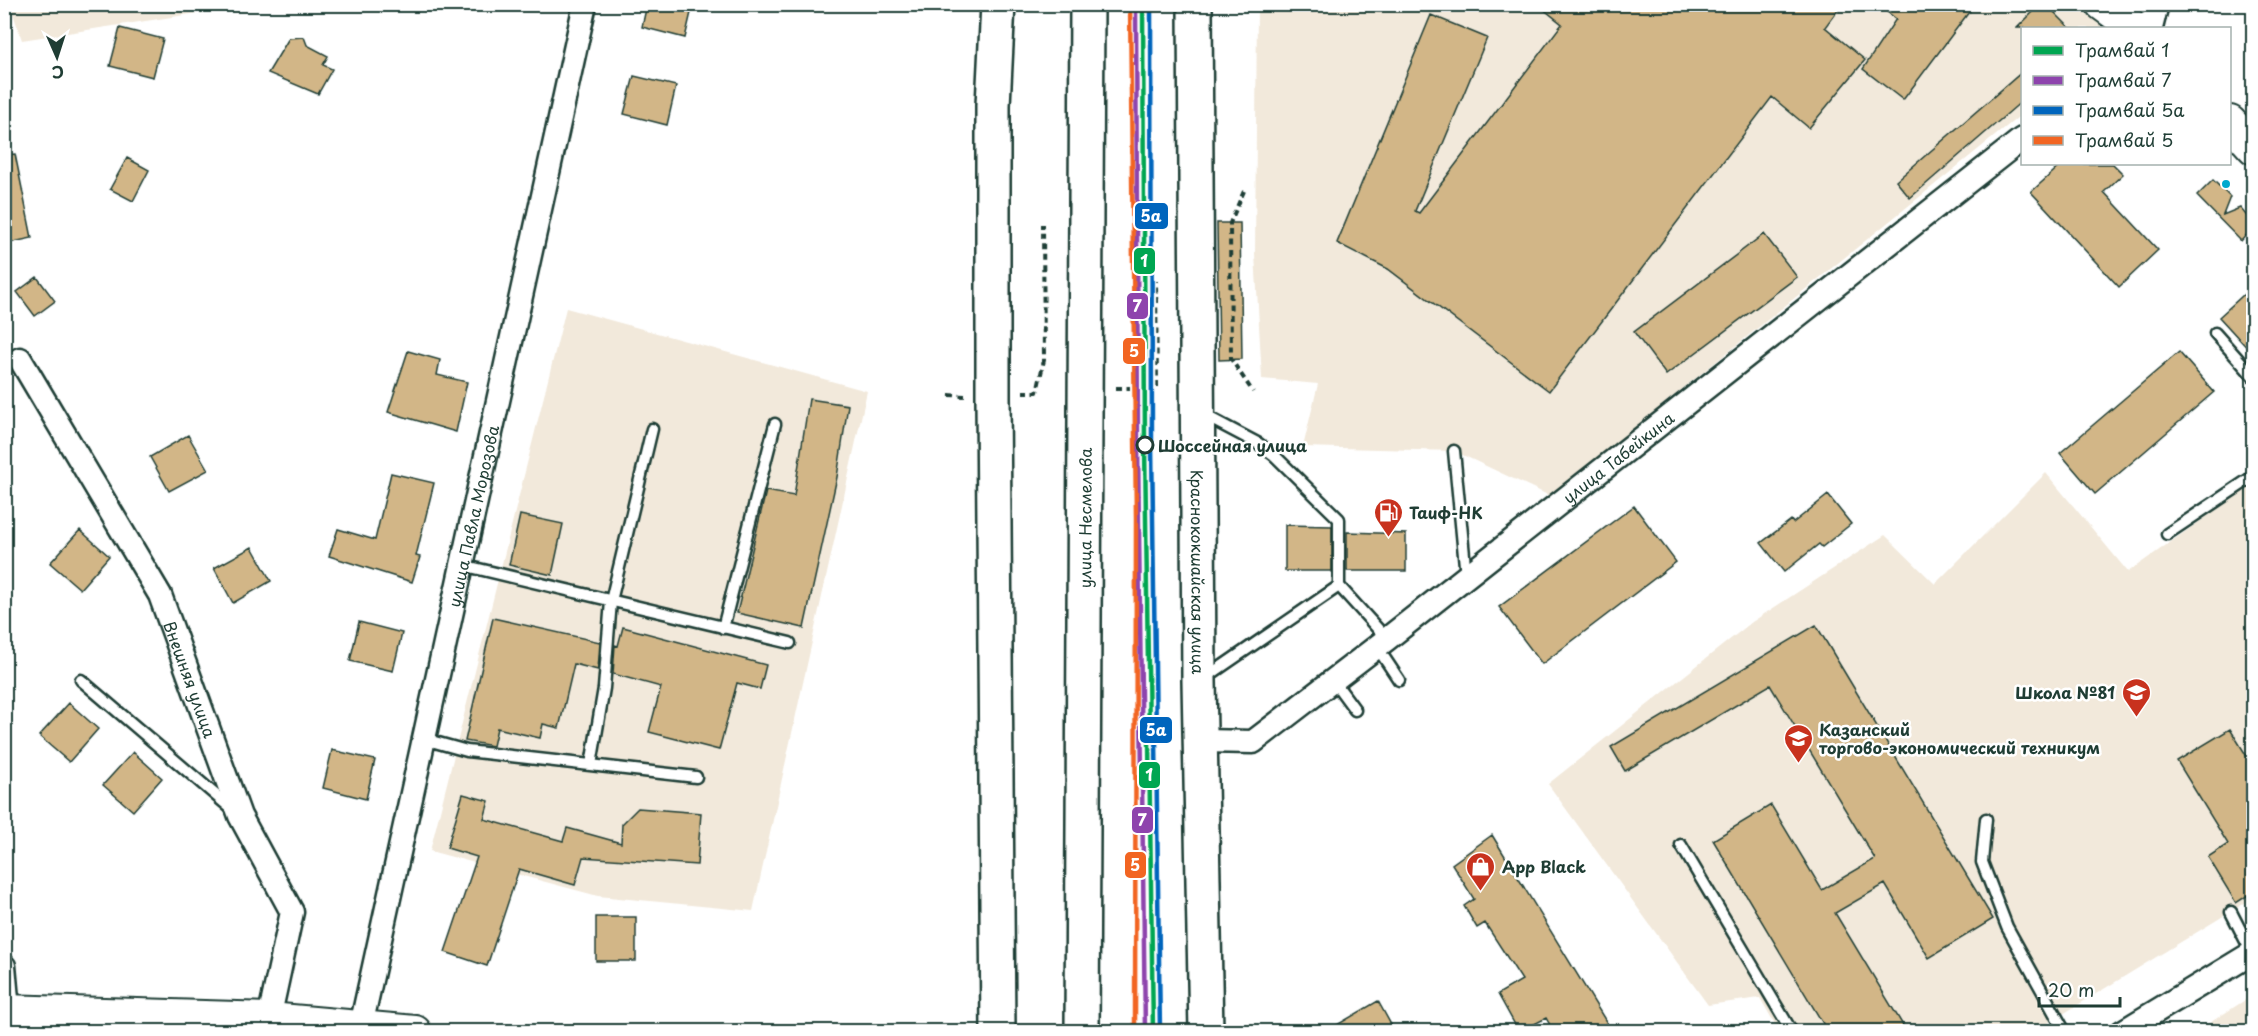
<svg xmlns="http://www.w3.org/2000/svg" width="2258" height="1036" font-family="'Playpen Sans',sans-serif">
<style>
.built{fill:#f2e9db}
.building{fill:#d2b687;stroke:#1f3d34;stroke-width:1.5}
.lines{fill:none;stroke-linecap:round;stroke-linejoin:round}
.lane-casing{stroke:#1f3d34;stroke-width:15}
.street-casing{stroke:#1f3d34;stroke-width:27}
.secondary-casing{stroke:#1f3d34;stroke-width:36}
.primary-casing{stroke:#1f3d34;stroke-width:38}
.path{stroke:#1f3d34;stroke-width:4;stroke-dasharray:6 4.5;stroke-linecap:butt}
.lane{stroke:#fff;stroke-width:10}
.street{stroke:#fff;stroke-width:22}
.secondary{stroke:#fff;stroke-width:32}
.primary{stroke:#fff;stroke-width:33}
.tram-1-casing{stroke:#fff;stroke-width:9}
.tram-2-casing{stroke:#fff;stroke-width:9}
.tram-3-casing{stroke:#fff;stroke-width:9}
.tram-4-casing{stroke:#fff;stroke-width:9}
.tram-1{stroke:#00a651;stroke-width:4.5}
.tram-2{stroke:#8e44ad;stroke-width:4.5}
.tram-3{stroke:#0065bd;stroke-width:4.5}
.tram-4{stroke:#f26522;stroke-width:4.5}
.bus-dot{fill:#00a9ce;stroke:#fff;stroke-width:2}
.stop-dot{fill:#fff;stroke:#1f3d34;stroke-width:3}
.labels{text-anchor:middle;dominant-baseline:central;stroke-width:5;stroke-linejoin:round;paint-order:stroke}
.stop-label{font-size:16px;font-weight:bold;fill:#1f3d34;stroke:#fff;text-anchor:start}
.street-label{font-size:16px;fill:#1f3d34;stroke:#fff}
.poi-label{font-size:16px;font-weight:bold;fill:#1f3d34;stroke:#fff;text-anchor:start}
.line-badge{stroke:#fff;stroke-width:2}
.badge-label{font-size:16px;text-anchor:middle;font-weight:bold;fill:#fff}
</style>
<rect width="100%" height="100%" fill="#fff"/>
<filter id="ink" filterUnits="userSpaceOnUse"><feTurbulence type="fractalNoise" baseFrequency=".0167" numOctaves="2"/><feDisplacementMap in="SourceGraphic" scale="12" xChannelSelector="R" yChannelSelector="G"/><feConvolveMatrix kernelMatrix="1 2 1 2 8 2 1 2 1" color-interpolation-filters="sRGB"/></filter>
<g filter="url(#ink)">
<!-- built -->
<path class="built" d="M2072,4l34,24h-84v86l-472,382 -96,-45 -151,-4 15,-63 -56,-5 -7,-125 2,-249z
M10,5v-1l240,1 -228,35z
M566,308l301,83 -114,520 -155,-15 -168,-45z
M2046,473l82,99 125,-88v414l-218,133h-256l-19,-33 -52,7 -160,-221 204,-162 133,-87 50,49z
M2253,995v36h-56z"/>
<!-- building -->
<path class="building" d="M647,4h46l-8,34 -43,-11z
M1537,4h305l-17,23 40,33 -56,68 -37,-31 -223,294 -161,-122 -51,-26 94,-228 56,23 -72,173 4,2 143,-189z
M1877,4h98l-72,96 -40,-31 33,-50z
M2041,4h5l24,24h-53z
M120,28l43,11 -10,38 -43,-11z
M304,37l3,8 21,11 -5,9 9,4 -14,25 -50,-21 21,-35z
M2022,72v29l-112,97 -14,-17z
M634,76l42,10 -9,39 -43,-11z
M15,154l17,84 -28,6v-89z
M127,158l22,12 -16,31 -23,-12z
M2062,164h51l10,10 -19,18 54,58 -39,37 -88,-95z
M2213,180l17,17 -7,18 17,-7 13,15v5l-12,13 -44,-45z
M1217,223h23l2,136 -23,1z
M1764,234l33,43 -131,98 -32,-43z
M37,277l18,24 -20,15 -18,-24z
M2253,286v68l-34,-37z
M408,351l32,9 -3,15 30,7 -11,50 -68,-20z
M2179,352l35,40 -119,102 -35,-41z
M809,399l39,6 -11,72 -33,151 -67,-15 29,-122 28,5z
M188,435l20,35 -39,21 -19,-34z
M391,473l43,10 -18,73 4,1 -8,25 -83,-26 9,-27 37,11z
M1828,495l23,29 -29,23 -3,-3 -35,28 -23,-29 30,-23 2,3z
M1634,506l42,56 -134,102 -43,-57z
M520,515l43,9 -11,51 -43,-10z
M1285,525l47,1v45h-47z
M80,530l29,26 -29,33 -30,-26z
M1347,532l59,2v37h-59z
M252,547l19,34 -38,22 -19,-35z
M493,618l107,24 -2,28 -24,-6 -15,64 -16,-4 -3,14 -43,-10 -4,18 -28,-5z
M359,622l43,11 -9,38 -43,-10z
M1816,625l177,294 -64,39 -44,-74 -50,29 72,119h-79l-115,-192 58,-35 51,85 53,-31 -105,-174 -145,86 -14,-24z
M623,627l143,38 -6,24 -23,-6 -18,67 -70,-18 12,-45 -48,-13 2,-29 3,1z
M69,703l29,26 -29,33 -30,-26z
M2230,729l23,37v126l-17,11 -28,-46 20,-13 -51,-83z
M332,750l43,10 -9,39 -43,-11z
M133,752l29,26 -29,33 -30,-26z
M463,794l26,7 -5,18 79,22 4,-13 54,15 1,-19 16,-16 63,5 -4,52 -114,-8 -8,28 -56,-16 -32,97 -42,-14 32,-95 -30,-9z
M1492,835l115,188 -13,9h-40l-8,-14 -27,14 -21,-38 24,-14 -37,-57 -8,5 -13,-22 10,-7 -22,-35z
M596,917h40v44h-40z
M1378,1001l17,31h-70z"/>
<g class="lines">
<defs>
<path id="lane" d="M2215,333l39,44
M1202,414l57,30 15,11 65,64v67l-134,92
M1454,451l12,125
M2167,534l87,-58
M462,565l328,78
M1339,586l48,53
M723,628l52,-204
M1377,647l22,33
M81,680l152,130
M1333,680l22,30
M424,739l43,12 229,26
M591,765l13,-77 7,-87 41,-172
M1986,819l-4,43 25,65 58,105
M1681,845l111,187
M2231,912l21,41"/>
<g id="street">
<path d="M2151,28l6,-24"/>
<path id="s1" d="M20,359l140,236 80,221 52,96 -23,107"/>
<path id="s2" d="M1202,741l51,1 134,-103 635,-500"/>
<path d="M4,966l4,44"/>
<path id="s3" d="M361,1026l224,-1022"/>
<path d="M2122,1032l132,-80"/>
</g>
<path id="secondary" d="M2102,4l33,24
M2230,122l24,26
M4,1011l265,8 146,13"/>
<g id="primary">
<path id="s4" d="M1195,4l4,677 7,351"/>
<path d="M998,1032l-5,-635v-292l5,-101"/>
<path id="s5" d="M1082,1032l5,-1028"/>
</g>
</defs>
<!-- lane casing -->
<use href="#lane" class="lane-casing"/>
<!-- street casing -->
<use href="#street" class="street-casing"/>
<!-- secondary casing -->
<use href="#secondary" class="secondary-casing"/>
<!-- primary casing -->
<use href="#primary" class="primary-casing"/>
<!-- path -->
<path class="path" d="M1244,191l-14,32 1,136 22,33
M1116,388h41l-1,-107
M1023,392h14l7,-32 -1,-136
M949,395l16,1"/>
<!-- lane -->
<use href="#lane" class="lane"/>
<!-- street -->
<use href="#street" class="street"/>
<!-- secondary -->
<use href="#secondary" class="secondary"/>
<!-- primary -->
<use href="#primary" class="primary"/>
<defs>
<path id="tram-1" d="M1143,4l2,441 8,587"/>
<path id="tram-2" d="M1136,4l2,441 7,587"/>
<path id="tram-3" d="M1151,4l1,441 8,587"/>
<path id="tram-4" d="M1130,4l6,514 -1,514"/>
</defs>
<!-- tram-1 casing -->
<use href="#tram-1" class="tram-1-casing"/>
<!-- tram-2 casing -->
<use href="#tram-2" class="tram-2-casing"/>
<!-- tram-3 casing -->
<use href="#tram-3" class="tram-3-casing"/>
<!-- tram-4 casing -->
<use href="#tram-4" class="tram-4-casing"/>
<!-- tram-1 -->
<use href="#tram-1" class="tram-1"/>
<!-- tram-2 -->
<use href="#tram-2" class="tram-2"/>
<!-- tram-3 -->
<use href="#tram-3" class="tram-3"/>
<!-- tram-4 -->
<use href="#tram-4" class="tram-4"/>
</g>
</g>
<!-- icons -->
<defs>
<symbol id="fuel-pin" viewBox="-11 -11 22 30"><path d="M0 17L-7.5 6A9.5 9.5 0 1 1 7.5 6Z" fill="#c8321e" stroke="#fff"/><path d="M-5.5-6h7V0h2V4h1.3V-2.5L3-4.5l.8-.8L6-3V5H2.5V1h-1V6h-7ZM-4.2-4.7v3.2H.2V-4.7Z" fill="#fff"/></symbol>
<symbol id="school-pin" viewBox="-11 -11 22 30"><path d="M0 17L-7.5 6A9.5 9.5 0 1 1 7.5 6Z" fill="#c8321e" stroke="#fff"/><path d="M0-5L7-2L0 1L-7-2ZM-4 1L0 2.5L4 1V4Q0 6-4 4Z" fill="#fff"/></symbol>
<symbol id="university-pin" viewBox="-11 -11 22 30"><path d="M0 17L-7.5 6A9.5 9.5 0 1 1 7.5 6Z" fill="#c8321e" stroke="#fff"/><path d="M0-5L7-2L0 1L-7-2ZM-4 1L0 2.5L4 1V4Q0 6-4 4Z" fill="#fff"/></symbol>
<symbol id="shop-pin" viewBox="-11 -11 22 30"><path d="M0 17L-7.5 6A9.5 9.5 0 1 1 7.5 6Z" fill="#c8321e" stroke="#fff"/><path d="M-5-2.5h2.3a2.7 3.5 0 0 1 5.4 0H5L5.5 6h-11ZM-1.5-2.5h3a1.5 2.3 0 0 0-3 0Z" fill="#fff"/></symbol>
</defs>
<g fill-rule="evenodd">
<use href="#fuel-pin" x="1372" y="496" width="33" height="45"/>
<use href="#school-pin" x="2120" y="676" width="33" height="45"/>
<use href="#university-pin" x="1782" y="722" width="33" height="45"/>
<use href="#shop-pin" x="1464" y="850" width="33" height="45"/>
</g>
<!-- markers -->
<circle class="bus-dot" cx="2226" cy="184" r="5"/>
<circle class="stop-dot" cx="1145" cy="445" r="8"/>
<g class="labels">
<!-- stop labels -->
<g class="stop-label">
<text x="1158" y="445">Шоссейная улица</text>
</g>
<!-- street labels -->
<g class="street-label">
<text stroke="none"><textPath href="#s2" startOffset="514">улица Табейкина</textPath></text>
<text stroke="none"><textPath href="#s3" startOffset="522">улица Павла Морозова</textPath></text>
<text stroke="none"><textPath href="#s5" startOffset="514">улица Несмелова</textPath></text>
<text stroke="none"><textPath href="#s4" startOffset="568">Краснококшайская улица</textPath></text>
<text stroke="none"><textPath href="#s1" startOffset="364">Внешняя улица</textPath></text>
</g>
<!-- poi labels -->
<g class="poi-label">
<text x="1409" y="512">Таиф-НК</text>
<text x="2115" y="692" text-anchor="end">Школа №81</text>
<text x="1819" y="729">Казанский<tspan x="1819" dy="18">торгово-экономический техникум</tspan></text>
<text x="1502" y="866">App Black</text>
</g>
</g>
<g class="line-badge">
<rect x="1134" y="202" width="35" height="28" rx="6" fill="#0065bd"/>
<rect x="1133" y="247" width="23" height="28" rx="6" fill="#00a651"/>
<rect x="1126" y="292" width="23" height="28" rx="6" fill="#8e44ad"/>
<rect x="1122" y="337" width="24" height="28" rx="6" fill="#f26522"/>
<rect x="1139" y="716" width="34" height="28" rx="6" fill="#0065bd"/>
<rect x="1138" y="761" width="23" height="28" rx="6" fill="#00a651"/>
<rect x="1131" y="806" width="23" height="28" rx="6" fill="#8e44ad"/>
<rect x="1124" y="851" width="23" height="28" rx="6" fill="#f26522"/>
</g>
<g class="badge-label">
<text x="1151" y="222">5а</text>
<text x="1144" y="267">1</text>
<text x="1137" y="312">7</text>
<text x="1134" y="357">5</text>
<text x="1156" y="736">5а</text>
<text x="1149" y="781">1</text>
<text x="1142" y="826">7</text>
<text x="1135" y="871">5</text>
</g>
<!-- margin -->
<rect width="2258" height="1036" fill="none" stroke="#fff" stroke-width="24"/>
<rect x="12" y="12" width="2234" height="1012" fill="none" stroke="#1f3d34" stroke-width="2" filter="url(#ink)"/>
<!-- legend -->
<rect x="2021" y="27" width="210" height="138" fill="#ffffff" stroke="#a5b1ae" stroke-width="1.5"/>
<rect x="2033" y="46" width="30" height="9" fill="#00a651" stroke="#a5b1ae" stroke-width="1.5"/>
<text x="2075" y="57" font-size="18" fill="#1f3d34">Трамвай 1</text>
<rect x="2033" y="76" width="30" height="9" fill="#8e44ad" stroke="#a5b1ae" stroke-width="1.5"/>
<text x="2075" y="87" font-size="18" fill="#1f3d34">Трамвай 7</text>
<rect x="2033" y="106" width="30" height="9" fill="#0065bd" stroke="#a5b1ae" stroke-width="1.5"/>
<text x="2075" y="117" font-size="18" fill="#1f3d34">Трамвай 5а</text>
<rect x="2033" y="136" width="30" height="9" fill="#f26522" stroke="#a5b1ae" stroke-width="1.5"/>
<text x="2075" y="147" font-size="18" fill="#1f3d34">Трамвай 5</text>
<!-- north arrow -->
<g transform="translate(57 57) rotate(177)" stroke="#ffffff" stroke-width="4.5" paint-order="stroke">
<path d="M0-4.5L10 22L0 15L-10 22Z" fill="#1f3d34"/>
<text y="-9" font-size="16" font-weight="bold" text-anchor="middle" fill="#1f3d34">С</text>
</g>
<!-- scale -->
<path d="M2039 997v9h81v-9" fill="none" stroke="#1f3d34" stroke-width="3"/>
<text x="2048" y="997" font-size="18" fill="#1f3d34" stroke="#ffffff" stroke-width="4.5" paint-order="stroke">20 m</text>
</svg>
